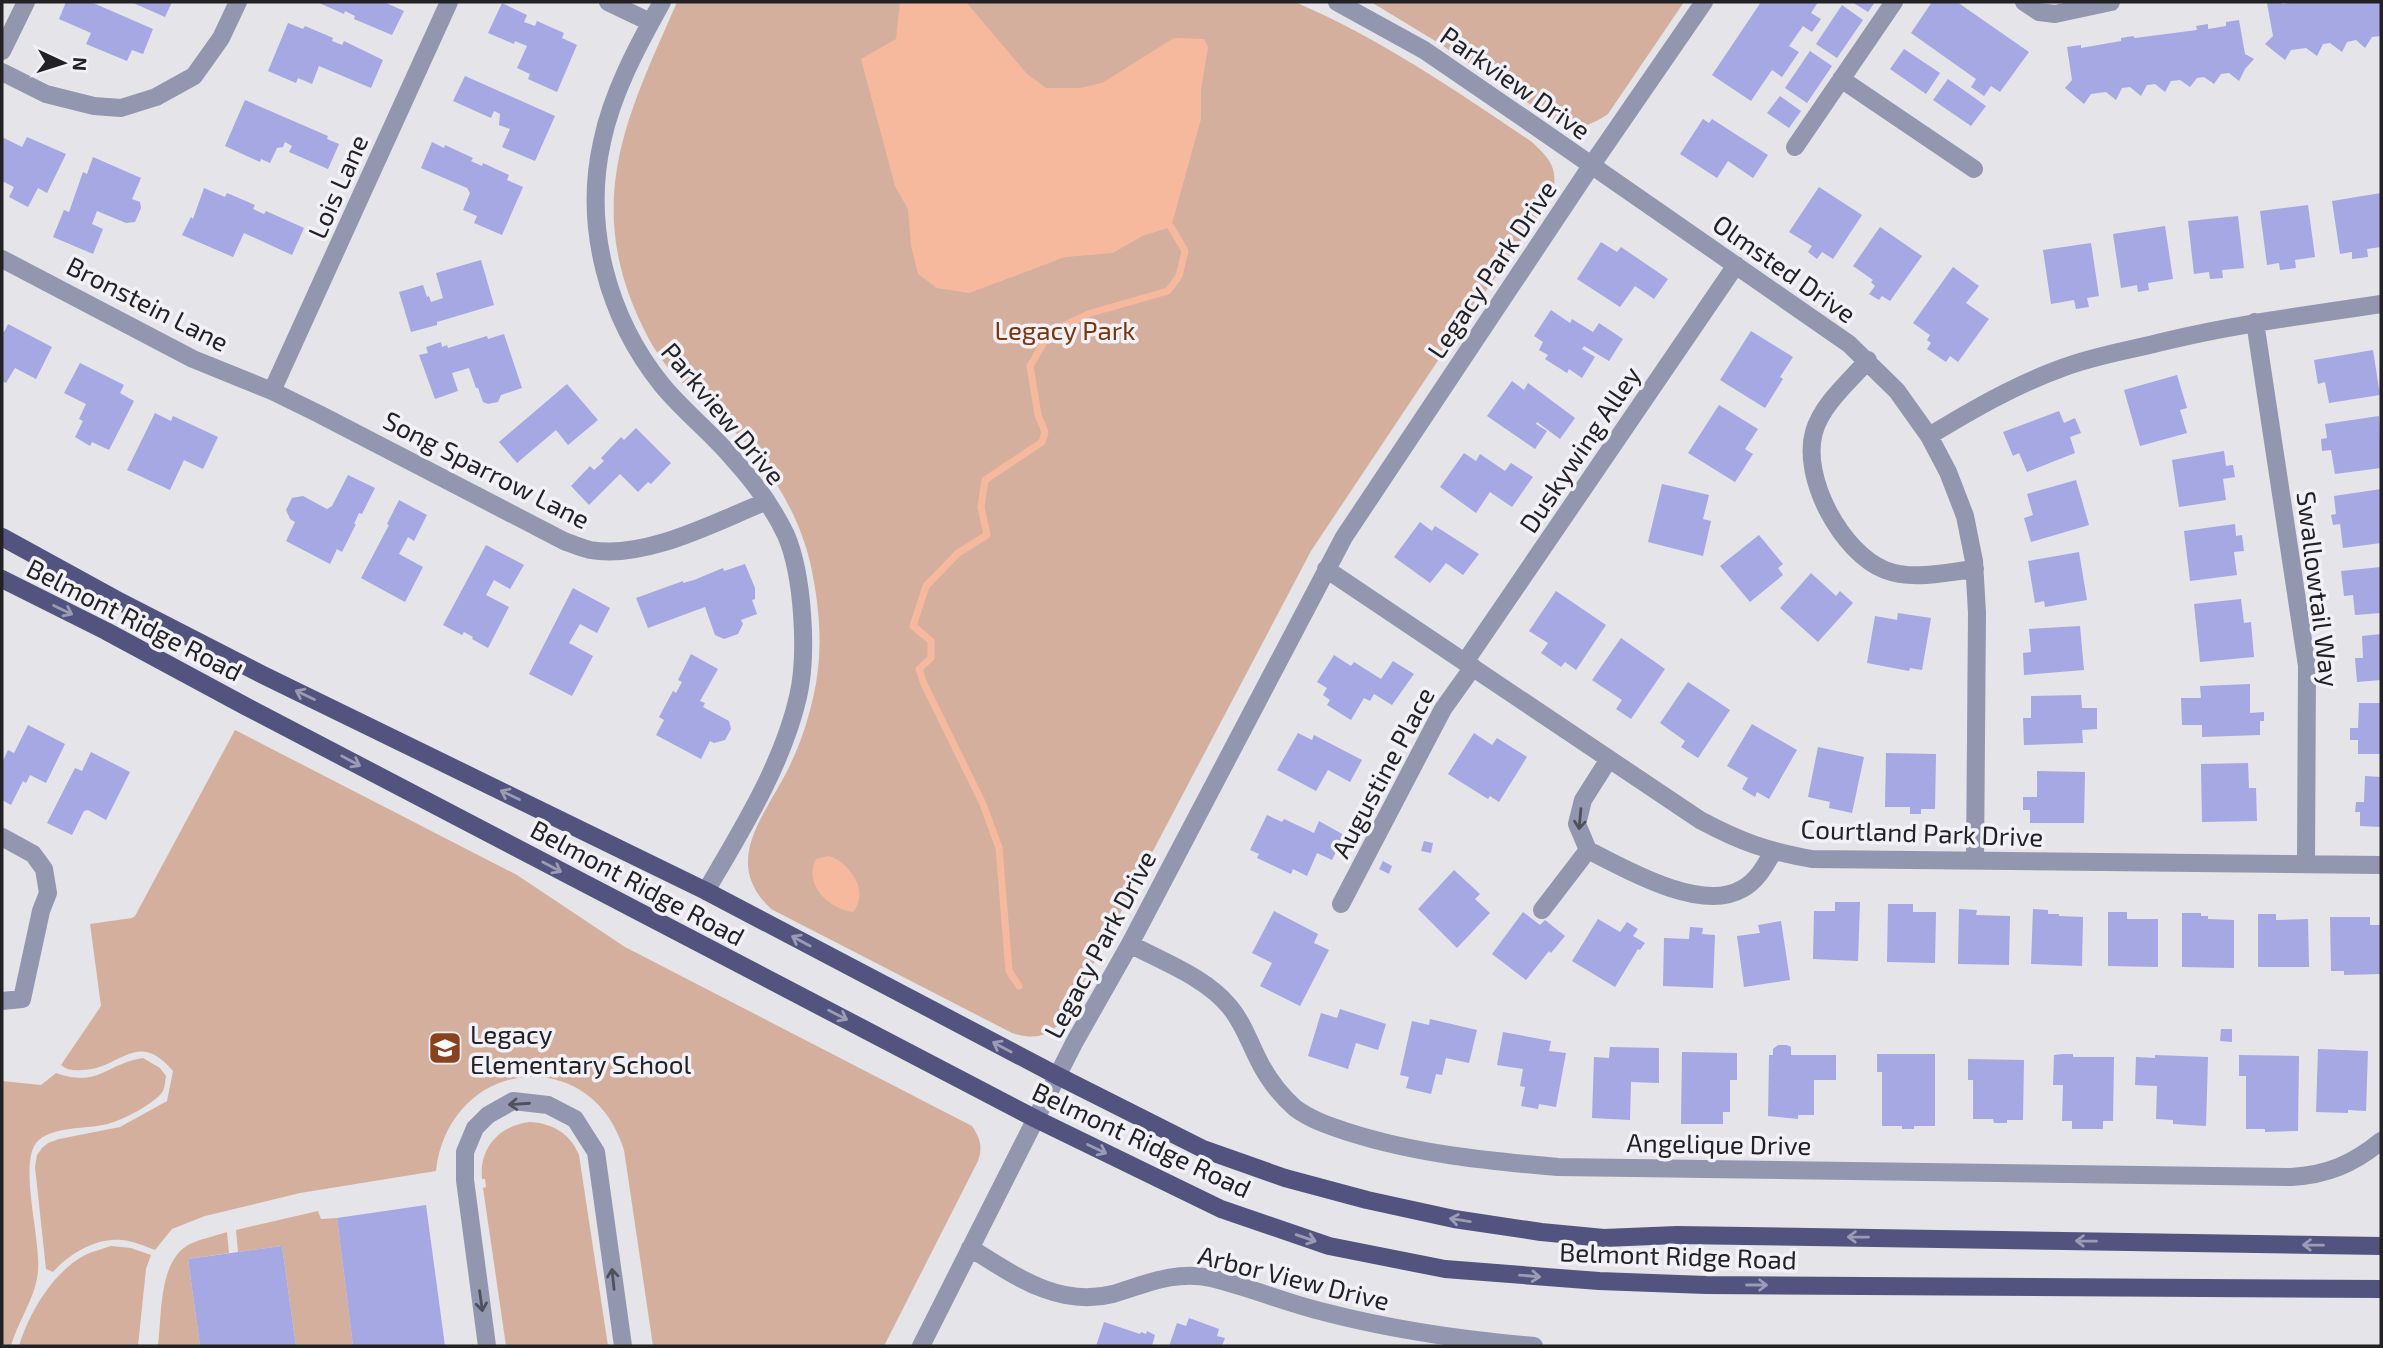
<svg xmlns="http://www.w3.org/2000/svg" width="2383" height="1348" font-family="'Exo 2',sans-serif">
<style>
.green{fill:#d5af9e}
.water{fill:#f7b99d}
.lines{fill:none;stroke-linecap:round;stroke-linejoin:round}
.stream{stroke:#f7b99d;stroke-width:7}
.building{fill:#a5a8e2}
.minor{stroke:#9396af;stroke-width:18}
.major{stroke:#52547f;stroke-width:18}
.oneway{stroke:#9a9bb5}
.oneway2{stroke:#4f505c}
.labels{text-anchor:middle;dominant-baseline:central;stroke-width:7;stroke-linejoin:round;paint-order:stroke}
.street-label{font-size:26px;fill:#222224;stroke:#f1f1f7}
.park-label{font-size:26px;fill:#7d350a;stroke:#f1f1f7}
.poi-label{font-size:26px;fill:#222224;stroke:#f1f1f7;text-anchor:start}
</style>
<rect width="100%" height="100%" fill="#e4e4e9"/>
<!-- green -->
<path class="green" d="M677,2h618c86,37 160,88 237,140 19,18 27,27 20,54l-101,145 -140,210 -246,467c-16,19 -30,22 -53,15l-241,-124c-52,-49 -3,-96 20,-146 10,-21 17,-43 22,-65 11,-45 7,-91 -3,-136 -11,-47 -39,-93 -72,-127 -20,-22 -45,-40 -65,-62 -19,-20 -32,-48 -42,-73 -43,-113 2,-196 46,-298z
M1371,2h313l-76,112c-19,13 -31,16 -53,7l-118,-79z
M235,730l282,145 108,72 347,179c8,12 11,21 6,35l-94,185h-231l-29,-196c-33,-109 -175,-92 -188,21l-136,22 -95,23 -33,13 -17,21c-10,-4 -22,-9 -33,-10 -24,-3 -53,13 -69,32l-7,-3 -11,-102 2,-12 5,-7 6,-5 11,-4 61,-12 47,-26 6,-30c-36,-43 -52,-2 -91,-1 -8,1 -15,0 -21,-5l40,-59 -11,-82 42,-6 3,-2z
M143,1058l17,10 6,8c-1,5 -1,11 -3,15 -8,13 -41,29 -55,33 -20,5 -58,2 -72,19 -17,23 5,96 2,128 -2,26 -20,50 -27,75h-9v-265l39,4 15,-12c43,15 49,-9 87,-15z
M529,1122c23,1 41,11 50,33l29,191h-102l-23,-158 3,-1 -1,-8h-3c-3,-30 16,-53 47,-57z
M318,1211l3,8 16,-1 16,128h-57l-14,-100 -44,6 -2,-22z
M227,1232l2,21 -41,6 12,87h-42c4,-30 0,-86 32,-102 11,-5 25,-8 37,-12z
M111,1246l20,2 20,7 -5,14 -8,77h-119c10,-33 34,-74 66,-91 8,-4 18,-6 26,-9z"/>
<!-- water -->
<path class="water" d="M900,2h66l61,72 19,14h34l22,-5 72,-45 30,1 4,8 -7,43v29l-30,108 -29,9 -29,17 -48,4 -96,36 -32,-5 -19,-14 -7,-29 -3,-36 -13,-23 -34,-127 35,-20z
M829,856c21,7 41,35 24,56 -24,-3 -50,-28 -37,-53z"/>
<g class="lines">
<!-- stream -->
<path class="stream" d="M1019,986l-10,-15 -10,-123 -16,-44 -59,-120 -5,-15 12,-11v-17l-18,-15 13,-40 32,-33 29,-18 -6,-28 4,-27 57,-38 3,-10 -7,-17 -8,-49 20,-34 41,-19 77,-22 11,-15 6,-25 -14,-24"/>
</g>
<!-- building -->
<path class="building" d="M66,2h25l62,27 -10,25 -11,-4 -5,11 -41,-17 5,-11 -32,-14z
M131,2h41l-7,15z
M317,2h67l20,9 -12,24 -38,-16 1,-3 -10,-5 -1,3z
M1761,2h57l-7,11 10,6 -9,13 -9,-6 -14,20 10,6 -17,25 -10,-7 -21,31 -39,-26z
M1852,2h23l-7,10z
M1932,2h25l72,50 -29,40 -9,-6 -7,10 -13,-9 5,-8 -65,-46z
M2277,2h4l1,2 14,-2h85v34l-9,1 -7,11 -9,-8 -9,2 -5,10 -12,-9 -7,1 -6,12 -11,-8 -15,2 -6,10 -20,-16 8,-8 -6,-33z
M502,3l25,12 -3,7 11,4 2,-5 27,12 -2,5 15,7 -20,47 -29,-13 2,-5 -13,-6 10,-22 -12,-5 -1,3 -26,-11z
M1842,5l21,15 -26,38 -21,-14z
M2239,20l6,34 9,5 -9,10 -6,12 -10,-8 -8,1 -7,10 -10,-7 -7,1 -7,9 -10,-7 -9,1 -6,11 -10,-8 -8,1 -6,11 -11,-9 -8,1 -6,12 -10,-8 -15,2 -7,10 -19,-16 7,-8 -5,-33 14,-2v3l40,-7v-3l12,-2 2,2 62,-8 -1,-4 12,-2v5l18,-3v-4z
M288,23l15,6 2,-3 28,12 -1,3 10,4 2,-4 39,19 -12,28 -52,-22 -7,18 -14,-6 -2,5 -28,-12z
M1904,49l36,24 -14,21 -36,-25z
M1810,51l22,15 -25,37 -22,-15z
M465,76l90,40 -20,45 -33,-14 8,-18 -11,-4 1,-11 -6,-3 -3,7 -38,-17z
M1948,79l38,27 -15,20 -38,-26z
M1780,96l21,15 -12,17 -22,-15z
M245,100l83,36 -1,3 12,5 -11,25 -39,-17 3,-6 -7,-4 -2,5 -6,1 -7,15 -9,-4 -1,3 -35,-16z
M1703,119l6,4 3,-4 56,36 -15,23 -25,-17 -11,17 -37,-24z
M2,137l20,10 5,-10 39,17 -19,39 -9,-5 -10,19 -19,-10 5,-10 -12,-6z
M432,142l12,6 1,-3 28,13 -2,3 11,5 1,-3 26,12 -2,5 16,7 -21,48 -28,-12 3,-7 -14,-6 7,-17 -3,-5 -46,-20z
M93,157l48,21 -9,21 8,3 1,6 -6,14 -9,1 -29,-12 -5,13 11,5 -10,25 -40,-17 11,-27 5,2 14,-40 4,2z
M1819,187l43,28 -29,44 -11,-7 -5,7 -9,-7 4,-6 -23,-14z
M204,188l21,9 2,-4 28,12 -2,4 11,5 2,-3 38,17 -12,27 -48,-22 -11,24 -51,-22 9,-18 2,2z
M2381,193v54l-14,2 1,8 -16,2v-7l-12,2 -8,-53z
M2308,205l7,52 -20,3 1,8 -16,2 -1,-7 -12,2 -7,-54z
M2238,216l6,52 -22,2 1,8 -13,1 -1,-7 -15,2 -6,-53z
M2165,226l8,53 -25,4 1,7 -11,2 -1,-7 -16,3 -8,-54z
M1880,227l42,29 -32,45 -8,-5 -3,4 -10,-6 6,-8 -4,-4 2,-2 -20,-14z
M1601,242l16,10 4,-5 47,32 -14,20 -19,-13 -15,21 -43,-28z
M2091,243l8,53 -12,2 2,9 -13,2 -2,-9 -23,4 -8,-54z
M481,260l13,45 -57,17v3l-26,7 -12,-40 24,-7 4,12 2,-1 2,6 12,-4 -7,-25z
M1953,267l26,19 -13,17 23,16 -31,43 -8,-6 -4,6 -19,-13 4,-6 -4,-3 3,-5 -17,-12z
M1551,310l19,13 2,-4 21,13 6,-9 24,16 -14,22 -25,-15 -2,3 13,8 -13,21 -13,-9 -2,4 -22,-14 3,-4 -9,-5 4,-8 -9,-6z
M8,324l44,23 -16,32 -21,-11 -9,15 -4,-2v-50l2,1z
M1751,331l42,26 -13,20 3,2 -18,29 -45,-28z
M504,334l18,54 -21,7 -3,7 -10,2 -5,-2 -5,-14h-2l-7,-20 -17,5 6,18 -23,8 -16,-44 9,-2 -2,-6 15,-5 1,5 5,-2 1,3 39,-12 1,3z
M2373,350l7,45 -51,8 -4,-21 -7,2 -4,-24z
M80,363l44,22 -4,8 14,8 -25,49 -17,-8 -2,4 -15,-9 8,-16 -4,-2 7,-15 -22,-11z
M2177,375l10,33 -7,2 7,23 -47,13 -16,-56z
M1512,381l12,9 4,-7 47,35 -15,21 -23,-17 -1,2 11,7 -12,18 -48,-33z
M567,384l31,36 -30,25 -12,-15 -39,33 -18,-21z
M1719,405l39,24 -13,20 8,5 -18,28 -47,-29z
M2059,411l5,12 11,-5 6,15 -11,4 5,16 -48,19 -8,-19 -6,3 -10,-24z
M155,413l16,8 2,-5 45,21 -15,32 -19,-9 -14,30 -43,-20z
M2379,416l2,52 -46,6 -4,-24 -9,1 -1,-12 6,-1 -2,-14z
M636,428l35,35 -20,21 -3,-2 -10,10 -18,-18 -31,31 -18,-19 19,-20 4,4 10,-9 -3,-3 20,-21 3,3z
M2224,451l2,15 7,-1 2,12 -12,2 3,21 -47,7 -7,-47z
M1464,453l12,8 4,-7 25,17 6,-8 22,14 -21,30 -22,-15 -14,21 -36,-26z
M348,475l27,13 -13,26 -3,-1 -5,11h2l-14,28 -5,-3 -7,15 -44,-23 9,-19 -5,-3 -4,-9 6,-12 11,-2 24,13 5,-3z
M2076,480l13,45 -58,17 -7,-24 9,-3 -6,-21z
M1662,484l47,11 -6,24 8,2 -8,35 -55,-14z
M2381,489v54l-38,5 -3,-24 -7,1 -2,-10 5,-1 -2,-18z
M399,500l28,15 -13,26 -6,-4 -9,17 24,13 -18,35 -44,-24 28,-53 -2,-1z
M1420,522l12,9 3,-5 44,28 -16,21 -17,-12 -16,20 -36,-26z
M2235,524l1,12 6,-1 2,16 -10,1 3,23 -47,6 -6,-50z
M1759,535l24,29 -5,4 5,7 -33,27 -30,-36z
M486,545l38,20 -14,24 -16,-9 -8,15 23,12 -21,41 -16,-9 1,-2 -9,-5 -2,3 -19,-10z
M2079,552l8,48 -42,7 -1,-6 -9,2 -7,-42z
M745,564l10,24v11l-3,1 5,14 -16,6 2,4 -5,10 -14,5 -9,-4 -10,-28 -57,21 -12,-30 47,-17v2l11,-3 29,-12 1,3z
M2381,567v46l-26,2 -2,-20 -9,1 -3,-25z
M1811,573l25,23 4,-5 13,12 -35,39 -38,-34z
M573,588l37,20 -13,25 -17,-9 -11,19 24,13 -21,40 -43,-22z
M1556,591l50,34 -30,45 -11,-8 -4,5 -20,-14 7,-10 -19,-12z
M2241,599l3,24 7,-1 3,35 -54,5 -6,-58z
M1898,613l33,5 -9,52 -12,-2 -1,3 -42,-8 8,-47 22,4z
M2080,626l4,44 -60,5 -1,-22 8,-1 -2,-23z
M2381,634v46l-24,2 -2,-24h8l-1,-22z
M1621,638l44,31 -34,50 -15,-10 6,-9 -30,-20z
M691,654l27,15 -18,32 5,2 -2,4 26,14 2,8 -6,11 -11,3 -4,-2 -9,18 -45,-24 8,-15 -5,-3 14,-26 3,2 6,-11 -4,-2z
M1334,655l17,11 3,-4 27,17 12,-18 21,13 -22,31 -18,-11 -4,7 -6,-3 -13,22 -24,-15 3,-5 -7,-5 4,-7 -10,-6z
M1688,682l42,28 -32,48 -17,-11 4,-6 -25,-18z
M2250,684v29l14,-1v9h-4v14l-58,2v-12h-20l-1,-27h20l-1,-12z
M2081,695l1,13h15v21l-15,1 1,13 -59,2 -1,-27h8v-22z
M2359,703h22v51h-23v-14h-8v-12h8z
M1752,724l45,26 -28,49 -12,-7 -2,5 -13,-8 6,-11 -21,-12z
M28,725l37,19 -19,39 -16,-8 -4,8 -3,-2 -12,24 -9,-5v-37l6,-13 6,3z
M1298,733l14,7 2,-5 48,25 -12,22 -22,-12 -12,21 -39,-21z
M1474,733l18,12 5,-7 30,19 -28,45 -9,-6 -2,3 -40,-25z
M1818,747l46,10 -12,56 -23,-5 1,-6 -22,-5z
M91,752l39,20 -24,48 -18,-10 -4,1 -12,24 -25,-12 28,-55 7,3z
M1886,753l50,1 -1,55h-14v5h-11v-7h-25z
M2248,763l1,25h7l1,33 -55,1 -1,-58z
M2037,771l48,1 -1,51h-54v-13h-7v-13h14z
M2365,776l16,1v50l-21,-1v-14h-5l1,-10h8z
M1267,815l15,7 2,-3 30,14 5,-12 25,14 -12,25 -15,-7 -10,23 -14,-7 -2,5 -34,-16 2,-4 -9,-4z
M1424,841l9,2 -2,10 -10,-2z
M1383,861l9,5 -3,8 -10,-5z
M1454,870l26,24 -5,5 15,14 -33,35 -39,-39z
M1835,902h25l-2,59 -45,-2 1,-48h21z
M1888,904h25v8h23l-1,51 -48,-1z
M1959,909l18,1 -1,5 34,1 -1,49 -51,-1z
M2033,909l15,1v4h11v2l24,1 -1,49 -51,-2z
M1274,911l44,23 -4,9 15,7 -29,56 -40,-20 12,-23 -20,-10z
M1523,912l17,13 5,-5 20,16 -14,17 -2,-2 -23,29 -34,-26z
M2108,912h19v7h31v48l-50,-1z
M2182,913h19v3h7v3l26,1v48l-52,-1z
M2258,914h18v6l32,-1 1,48h-51z
M2330,917h40v8h11v49l-37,1v-4h-13z
M1598,919l22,13 7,-10 11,7 -5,7 12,7 -5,7 -2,-1 -23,38 -43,-26z
M1781,921l9,59 -46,7 -7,-51 23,-3 -2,-8z
M1690,927l13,1 -1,6 13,1 -2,53 -50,-2 1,-48 25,1z
M1340,1009l46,15 -8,26 -22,-7 -8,26 -40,-13 13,-43 16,5z
M1430,1019l47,11 -8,33 -23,-5 -4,17 -6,-1 -5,20 -25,-6 3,-11 -9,-2 12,-54 17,4z
M2221,1029h11v13l-12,-1z
M1503,1032l48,9 -2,10 17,2 -10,54 -17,-3 -1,5 -17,-3 4,-19 -5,-1 3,-17 -26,-4z
M1778,1045h9l4,2v8h45v25h-22v35h-16v4l-30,-3 1,-61h4v-6z
M1610,1047l49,1v35l-28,-1 -1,38 -38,-2 2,-61 15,1z
M2318,1049l50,2 -2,60 -18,-1v3l-32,-1z
M1682,1052l55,1v27h-7v32h-7v12h-42z
M1877,1054h58v72h-21v3h-12v-3h-20v-54h-5z
M2063,1054h10v3h41l-1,64h-10v8h-31v-8h-10l1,-36h-10l1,-30z
M2155,1055l53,2 -2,69 -33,-2v-4l-17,-1 1,-33 -22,-1 1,-28 19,1z
M2239,1055l60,1 -1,75 -33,1v-3h-19v-53h-7z
M1968,1059l56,1 -1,60h-16v3h-13l-1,-4h-20v-39h-5z
M426,1205l19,141h-92l-16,-128z
M282,1246l14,100h-96l-12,-87z
M1189,1318l30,11 -2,7 8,2 -3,8h-53l8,-23 9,3z
M1104,1322l36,12 1,-2 5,2 1,-3 8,4 -3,11h-56z"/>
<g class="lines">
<!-- minor -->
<path class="minor" d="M608,2l42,20
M662,2c-24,43 -50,91 -60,140 -19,85 6,176 60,243 22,27 51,49 73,76 19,21 39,49 51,74 17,40 22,119 12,162 -16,69 -57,134 -92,194
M1337,2l87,48 111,76 314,218 48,47 32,45 19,36 17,44 9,45 3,52 -2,248
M2024,2l15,10 16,2 56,-12
M2,51l24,-49
M2,72l44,22 48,12 27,2 35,-11 38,-21 27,-38 17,-36
M1841,79l133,90
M1795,147l99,-145
M2,259l191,100 79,32 47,23 245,127c8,3 17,7 26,9 55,10 125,-28 175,-48
M2255,322l52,344 -1,198
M1868,360c-19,22 -46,44 -54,72 -13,46 28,121 71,138 28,11 61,2 90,-1
M272,391l177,-389
M1929,436c43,-26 86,-51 133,-68 34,-13 69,-18 104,-27 70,-17 143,-26 215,-37
M1326,569l374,251c41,22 67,31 112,39l569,6
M1465,662l271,-397
M1609,759l-26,41 -6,24 11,26c37,19 113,63 154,39 15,-8 23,-23 31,-37
M2,837l31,17 11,15 4,24 -7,18 -19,88 -20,2
M1341,904l102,-195 30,-42
M1542,910l46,-60
M1130,944c33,18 75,33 99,62 13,15 19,33 28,51 9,19 22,37 38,51 16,12 35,18 53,24 68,22 140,29 210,35l733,10c36,-2 62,-13 90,-36
M970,1248c44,27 88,60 143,46 33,-10 63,-24 98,-16 38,9 75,25 113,34 69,18 139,28 210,34
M487,1346l-22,-166v-28l10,-24 13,-13 25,-14 35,4 27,14 21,33 27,194
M921,1346l153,-303 56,-99 214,-407 247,-371 113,-164"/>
<!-- major -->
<path class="major" d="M2,537l113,62 148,76 443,216 352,185 145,73 82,29 82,22 87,19 87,13 63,6 73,-3 704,11
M2,579l104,52 141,76 789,412 185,90 108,37 116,23 154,12 107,4 675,4"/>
</g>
<!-- one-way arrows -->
<defs><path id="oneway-shaft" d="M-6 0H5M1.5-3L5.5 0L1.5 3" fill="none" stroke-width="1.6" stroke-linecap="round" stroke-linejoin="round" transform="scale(1.75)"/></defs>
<g class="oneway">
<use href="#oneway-shaft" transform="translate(63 610) rotate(26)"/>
<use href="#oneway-shaft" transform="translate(305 695) rotate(-154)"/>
<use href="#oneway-shaft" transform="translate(351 761) rotate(28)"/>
<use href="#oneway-shaft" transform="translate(510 795) rotate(-154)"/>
<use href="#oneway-shaft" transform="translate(552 867) rotate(28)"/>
<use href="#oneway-shaft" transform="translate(801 941) rotate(-152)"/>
<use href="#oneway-shaft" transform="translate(838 1015) rotate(27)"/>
<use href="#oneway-shaft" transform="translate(1002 1047) rotate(-152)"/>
<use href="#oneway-shaft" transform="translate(1097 1149) rotate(26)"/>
<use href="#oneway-shaft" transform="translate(1460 1220) rotate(-171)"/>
<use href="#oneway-shaft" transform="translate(1858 1237) rotate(-179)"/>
<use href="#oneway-shaft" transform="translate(1306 1238) rotate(19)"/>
<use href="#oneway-shaft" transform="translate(2086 1241) rotate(-179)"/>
<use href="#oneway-shaft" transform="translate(2313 1245) rotate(-179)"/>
<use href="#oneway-shaft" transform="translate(1530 1276) rotate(5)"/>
<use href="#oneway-shaft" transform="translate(1757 1285)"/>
</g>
<g class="oneway2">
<use href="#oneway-shaft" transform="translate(1580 819) rotate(95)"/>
<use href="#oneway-shaft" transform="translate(519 1104) rotate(176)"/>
<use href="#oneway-shaft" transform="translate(613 1279) rotate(-96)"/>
<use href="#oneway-shaft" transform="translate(481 1301) rotate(82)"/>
</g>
<!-- icons -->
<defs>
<symbol id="school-square" viewBox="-11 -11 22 22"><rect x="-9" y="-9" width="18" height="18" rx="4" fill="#89421e" stroke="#f1f1f7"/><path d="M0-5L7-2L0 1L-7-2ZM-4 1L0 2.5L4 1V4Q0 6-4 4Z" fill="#fff"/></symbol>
</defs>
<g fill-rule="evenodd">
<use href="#school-square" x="426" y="1029" width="38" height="38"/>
</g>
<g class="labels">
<!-- street labels -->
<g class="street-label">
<text transform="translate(1516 82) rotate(35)">Parkview Drive</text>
<text transform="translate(337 186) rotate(-66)">Lois Lane</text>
<text transform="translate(1785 268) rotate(35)">Olmsted Drive</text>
<text transform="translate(1491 269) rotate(-56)">Legacy Park Drive</text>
<text transform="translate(148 303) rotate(27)">Bronstein Lane</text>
<text transform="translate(724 413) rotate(50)">Parkview Drive</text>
<text transform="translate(1579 449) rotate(-56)">Duskywing Alley</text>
<text transform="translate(487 469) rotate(27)">Song Sparrow Lane</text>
<text transform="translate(2319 589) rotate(83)">Swallowtail Way</text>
<text transform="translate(135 619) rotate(27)">Belmont Ridge Road</text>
<text transform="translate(1382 772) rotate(-62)">Augustine Place</text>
<text transform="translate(1922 832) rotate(2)">Courtland Park Drive</text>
<text transform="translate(638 882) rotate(28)">Belmont Ridge Road</text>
<text transform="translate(1099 944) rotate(-62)">Legacy Park Drive</text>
<text transform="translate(1142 1139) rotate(25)">Belmont Ridge Road</text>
<text transform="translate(1719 1143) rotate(1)">Angelique Drive</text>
<text transform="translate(1678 1255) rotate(2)">Belmont Ridge Road</text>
<text transform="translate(1294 1277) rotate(14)">Arbor View Drive</text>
</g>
<!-- park labels -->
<g class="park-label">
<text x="1065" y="329">Legacy Park</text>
</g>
<!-- poi labels -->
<g class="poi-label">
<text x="470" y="1033">Legacy<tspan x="470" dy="30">Elementary School</tspan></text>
</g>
</g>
<!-- border -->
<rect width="2383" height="1348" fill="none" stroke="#222224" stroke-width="7"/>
<!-- north arrow -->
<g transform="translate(63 63) rotate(94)" stroke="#f1f1f7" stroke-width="5" paint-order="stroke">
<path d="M0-5L12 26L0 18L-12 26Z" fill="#222224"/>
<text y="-10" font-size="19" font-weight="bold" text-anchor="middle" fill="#222224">N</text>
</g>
</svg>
